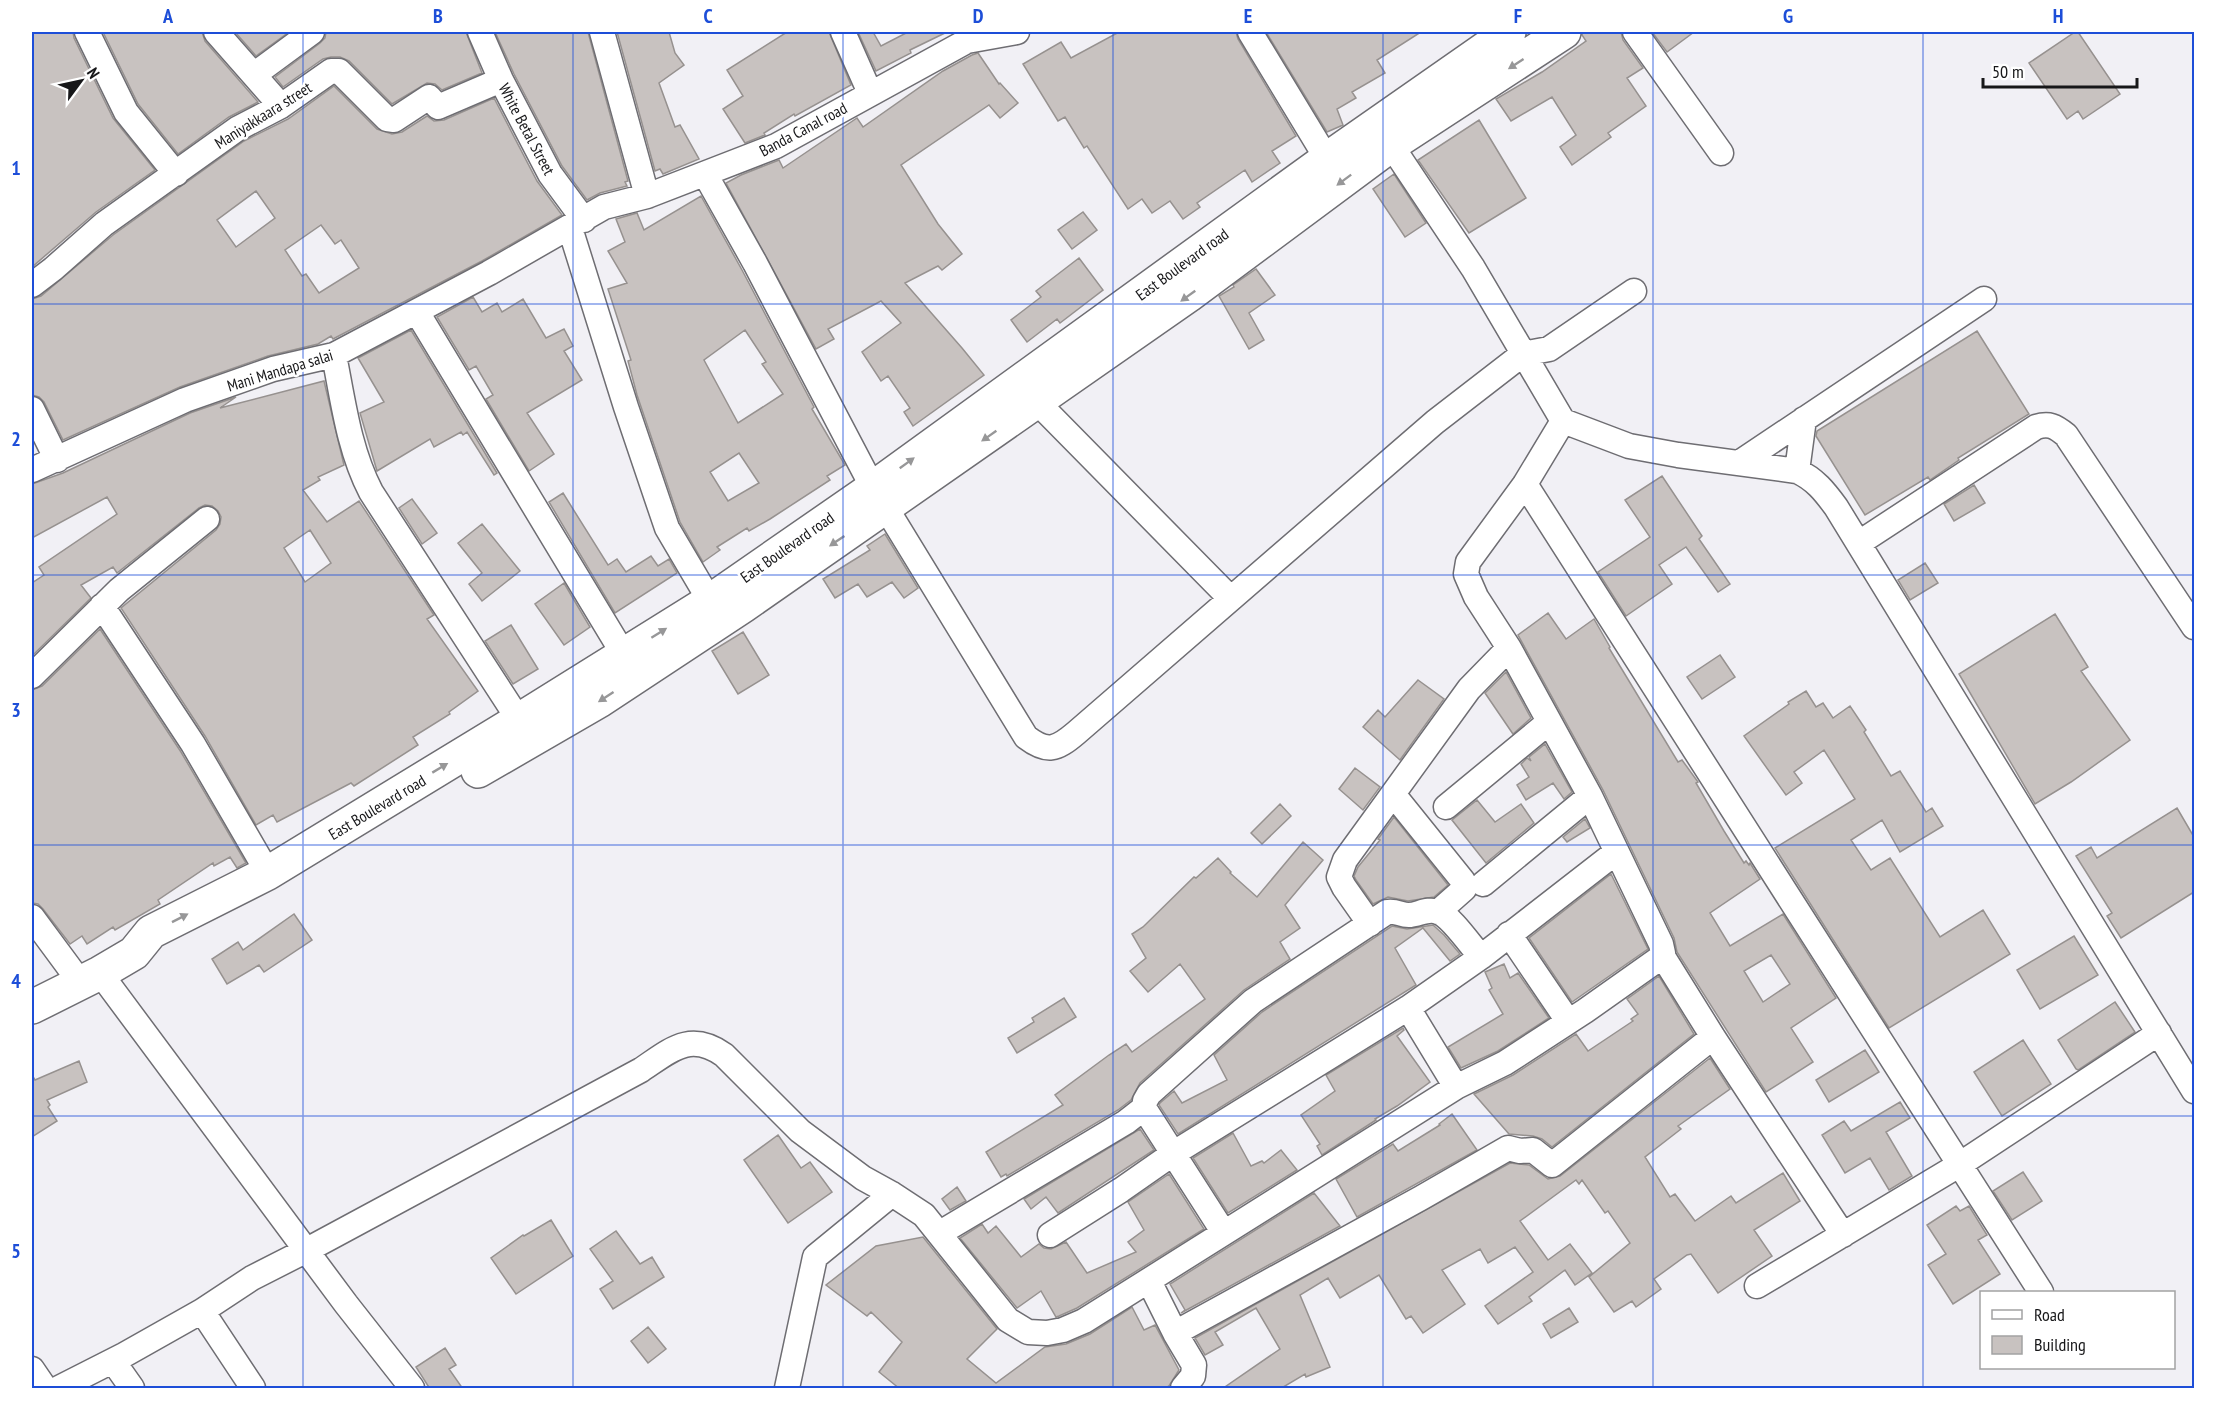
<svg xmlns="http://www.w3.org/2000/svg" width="2226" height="1420" font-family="'PT Sans Narrow',sans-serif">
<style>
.building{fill:#c8c2c0;stroke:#96918f;stroke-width:1.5;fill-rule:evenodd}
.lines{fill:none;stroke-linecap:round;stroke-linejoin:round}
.minor-casing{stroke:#6e6d72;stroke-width:27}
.secondary-casing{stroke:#6e6d72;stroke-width:36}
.minor{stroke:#fff;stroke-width:24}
.secondary{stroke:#fff;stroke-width:33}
.oneway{fill:#979798}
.grid{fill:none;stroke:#1d4ed8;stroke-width:1.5;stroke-opacity:0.55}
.labels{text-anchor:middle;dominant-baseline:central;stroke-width:5;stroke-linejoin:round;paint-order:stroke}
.street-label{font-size:16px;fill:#171719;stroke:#fff}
.neatline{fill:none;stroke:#1d4ed8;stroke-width:2}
.grid-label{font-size:20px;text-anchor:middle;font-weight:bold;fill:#1d4ed8}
</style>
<rect width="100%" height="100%" fill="#f1f0f5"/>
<!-- building -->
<path class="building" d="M32,32h41l1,6 39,80 42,52 -59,42 -64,55z
M103,32h99l3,9 53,61 -29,15 -51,37 -40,-50z
M235,32h54l-33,24z
M326,32h140l16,41 -40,17 -7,-6 -8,-1 -35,21 -43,-43 -9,-4h-9l-8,2 -40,28 -8,-10 45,-34 5,-5z
M495,32h93l40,149 -3,1 2,4 -27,7 -13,7 -25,-34 -48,-92z
M617,32h52l6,21 9,12 -25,18 16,44 5,-2 19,34 -36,15 -3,-5 -5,2z
M787,32h42l22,53 -56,31 -1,-2 -30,19 1,2 -20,8 -22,-34 20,-13 -16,-26z
M858,32h15l8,14 27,-14h39l-37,18 1,3 -35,18z
M1119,32h117l2,7 58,97 -24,15 8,12 -28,19 -7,-12 -48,33 3,4 -17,12 -13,-18 -18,12 -10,-14 -14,10 -41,-63 -3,2 -19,-31 -7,4 -35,-57 38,-22 10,16z
M1266,32h155l-44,28 8,13 -33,19 4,6 -19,11 6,16 -16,7z
M1583,32h38l2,8 20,28 -16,10 19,28 -38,27 3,4 -39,28 -12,-18 16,-12 -24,-38 -41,24 -15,-22 46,-27 44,-31 -4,-6z
M1652,32h42l-27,20z
M2075,32h3l42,62 -37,25 -5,-8 -11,8 -38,-56z
M978,53l21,31 1,-1 18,20 -18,15 -11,-13 -88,60 37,59 24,30 -20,16 -4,-4 -33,17 57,65 22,27 -71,51 -9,-14 6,-4 -22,-32 -7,5 -19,-29 39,-29 -20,-22 -53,28 6,10 -18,10 -90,-166 15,-8 38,-15 4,8 74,-50 6,9 80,-56 29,-16z
M334,86l43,43 15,5 10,-2 25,-16 7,5 10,-1 50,-22 43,83 25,34 -80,46 -149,78 -2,-3 -13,8 -50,12 -88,31 -117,53 -19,-38 -5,-5 -7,-2v-96l9,-3 72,-61 131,-94 44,-22zM256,191l19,27 -39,29 -19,-27zM321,225l14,19 6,-4 18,28 -40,25 -13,-19 -4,2 -17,-26z
M1479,120l47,78 -57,35 -51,-73z
M1394,174l32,49 -21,14 -32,-48z
M701,196l41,74 72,137 -2,2 33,56 -18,11 3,4 -60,39 -21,12 -2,-3 -30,19 3,3 -17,12 -23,-40 -43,-127 -9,-34 3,-1 -23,-71 19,-6 -19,-32 17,-9 -9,-23 21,-6 7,17zM745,330l21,32 -4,2 21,30 -45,29 -34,-63zM739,453l20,30 -31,18 -18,-29z
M1083,212l14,18 -25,19 -14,-19z
M1079,258l24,32 -43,33 -3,-4 -30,23 -16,-22 30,-23 -5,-6z
M1256,269l19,26 -26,18 15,27 -15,9 -30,-53 15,-9 -1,-2z
M473,297l9,15 15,-9 5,9 21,-13 23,39 18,-9 9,17 -9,5 18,29 -55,33 27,41 -25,17 -43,-72 7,-4 -17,-29 -7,4 -32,-53z
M411,330l86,143 -3,2 -27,-43 -4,3 -2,-3 -27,15 -4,-8 -53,32 -17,-58 24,-11 -26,-44z
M1977,331l52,83 -71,44 1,2 -29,20 -2,-3 -63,38 -49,-79 1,-5z
M324,381l20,84 -26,12 2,3 -17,10 24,32 32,-21 75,114 -7,4 51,72 -29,21 1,2 -37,23 5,8 -64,41 -3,-3 -74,39 -4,-7 -17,10 -51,-89 -84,-128 95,-78 4,-6 1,-7 -3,-6 -6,-5 -7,-1 -6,3 -82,65 -4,-6 -32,18 10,13 -59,58v-73l12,-8 -5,-8 78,-53 -10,-17 -75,41v-54l31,-11 127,-60 46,-16 -16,11zM310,530l21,33 -26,19 -21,-34z
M1662,476l40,60 -3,3 31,45 -12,8 -32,-45 -27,18 13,19 -46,32 -28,-44 52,-35 -25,-37z
M1974,485l11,18 -31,18 -10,-17z
M563,493l45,72 9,-6 9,13 25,-16 7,10 11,-7 8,14 -62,40 -66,-111z
M412,499l25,34 -15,11 -23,-36z
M482,524l38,47 -38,30 -13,-17 13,-11 -24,-30z
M885,534l33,54 -14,10 -12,-16 -25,15 -9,-13 -23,14 -12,-19 47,-29 -3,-4z
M1925,563l13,20 -28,17 -12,-20z
M564,583l26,44 -26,18 -29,-41z
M1548,613l18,26 28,-20 16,28 -1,1 69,114 4,-2 16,22 -2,1 28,48 20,32 2,-2 3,4 1,-2 10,16 -50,34 20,33 53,-32 53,84 -45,30 22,34 -47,30 -89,-140 -3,-14 -71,-148 -85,-155zM1771,955l19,29 -27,18 -19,-31z
M2055,614l33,53 -7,4 49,69 -59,42 -36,22 -76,-130z
M511,625l27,44 -25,15 -28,-43z
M100,629l81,123 65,111 -9,5 -7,-11 -16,9 -1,-3 -55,37 2,4 -45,26 -2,-3 -26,17 -5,-8 -12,8 -27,-35 -5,-5 -6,-1v-213l10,-4z
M743,632l26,43 -31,19 -26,-43z
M1720,655l15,22 -33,22 -15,-22z
M1506,672l25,46 -18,16 -28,-41z
M1418,680l26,19 -44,61 -37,-33 15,-17 7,7z
M1806,691l10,16 7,-4 10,15 17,-12 16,24 -2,2 27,44 9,-5 26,41 6,-4 11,18 -43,26 -18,-32 -31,20 20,30 19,-12 50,79 43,-27 27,44 -121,74 -114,-180 80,-49 -31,-49 -30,22 8,11 -16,12 -42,-59 45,-32 -1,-2z
M1545,744l27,48 -8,7 -11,-16 -27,17 -9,-15 12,-8 -8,-13 6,-6 4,3 -2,-4z
M1355,768l25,19 -17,23 -24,-21z
M1477,800l18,22 26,-18 13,19 -48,40 -34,-43z
M1280,804l11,12 -29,28 -11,-11z
M2177,808l17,29v55l-73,46 -14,-22 5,-3 -36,-57 15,-9 6,11z
M1394,817l54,68 -14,12 -26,4 -20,-4 -15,7 -17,-24 -2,-4 4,-9 22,-27 -2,-1z
M1585,819l5,9 -23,14 -4,-5z
M1303,842l20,18 -38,45 15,23 -20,14 10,17 -46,31 -104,93 -9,17 -13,10 -111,66 -1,-2 -5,3 -15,-25 77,-47 -8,-10 54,-40 17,-11 6,8 73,-53 -25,-35 -32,28 -18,-21 16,-13 -14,-24 11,-7 51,-50 2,1 22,-20 13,14 -1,1 27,24z
M1611,874l37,75 -76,53 -43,-64z
M294,914l18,26 -48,32 -5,-7 -32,19 -15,-25 26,-17 5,8z
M1433,925l11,10 16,19 -10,7 -27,-33 -28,20 21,37 -238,149 -19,-29 1,-2 14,-12 8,12 45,-23 -13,-25 48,-43 130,-86 15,3z
M2074,936l24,39 -58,34 -23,-39z
M1504,964l6,14 8,-5 31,45 -51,33 -37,17 -13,-21 55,-33 -14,-24 3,-2 -7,-16z
M1659,976l35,58 -142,113 -10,-8 -9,-3 -24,-2 -35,-40 39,-19 63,-41 12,17 45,-30 -2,-2 7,-5 -11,-15z
M1064,998l12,19 -59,36 -9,-15 26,-16 -2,-4z
M2115,1002l20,30 -57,38 -2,-1 -18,-29z
M1403,1028l1,2 -7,6 33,46 -33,24 -22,13 1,1 -54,35 -5,-9 3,-2 -19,-29 34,-24 -9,-16z
M2023,1040l28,44 -49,32 -28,-44z
M1865,1050l14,22 -50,30 -13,-22z
M1710,1058l20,31 -52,37 3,3 -36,28 25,40 5,-3 20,27 36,-25 5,7 47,-30 17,28 -46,29 18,26 -54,37 -27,-39 -4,1 -33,24 7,10 -25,18 -4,-6 -18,11 -25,-35 41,-34 -22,-32 -3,2 -23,-33 -3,4 -3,-4 -56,41 28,39 22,-16 22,29 -17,12 -10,-15 -36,27 3,4 -34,23 -13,-18 48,-34 -18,-25 -27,16 -8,-14 -38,21 23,34 -42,29 -12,-17 -5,3 -27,-44 -39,23 -12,-20 -28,17 30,72 -24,10 -1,-3 -25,15h-58l58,-40 -24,-41 -41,24 8,13 -18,10 -10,-17 315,-175 19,2 19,14 12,-3z
M79,1061l8,21 -40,18 3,5 -2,2 9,14 -25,16v-62l3,5z
M1900,1102l10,16 -24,14 26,44 -23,14 -19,-32 -25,15 -23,-38 22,-14 7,10z
M1452,1114l25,36 -120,67 -21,-38 57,-35 5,7 42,-26 -1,-1z
M1140,1129l14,21 -96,63 -12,-16 -15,12 -7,-10z
M1233,1133l18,33 11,-5 2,2 17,-13 16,20 -69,43 -35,-55z
M778,1135l23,33 9,-6 22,30 -44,31 -44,-63z
M2023,1172l19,29 -30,19 -19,-29z
M1169,1174l35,55 -127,79 -18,8 -3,1 -15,-26 -24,17 -57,-70 22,-14 6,9 8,-7 25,31 18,-13 5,4 7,1 15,-7 21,31 49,-21 -8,-10 16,-12 -16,-28z
M957,1187l9,14 -16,9 -8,-11z
M1314,1193l26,33 -159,87 4,-3 -15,-26z
M1956,1206l4,5 9,-5 18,29 -9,5 22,34 -47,30 -25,-39 18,-11 -19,-29z
M551,1220l22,36 -57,38 -25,-36 32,-23 1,1z
M616,1231l24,33 12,-7 12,20 -51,32 -13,-20 13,-8 -23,-32z
M923,1237l74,92 -30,30 29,24 49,-36 21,-3 24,-10 42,-27 12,23 11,-5 24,45 -10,16 -5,3h-264l-21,-17 23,-30 -31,-30 -4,4 -41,-31 50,-39z
M1569,1308l9,14 -27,16 -8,-14z
M648,1327l18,22 -18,14 -17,-22z
M445,1348l11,17 -7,4 14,20h-33l-14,-22z"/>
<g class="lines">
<defs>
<path id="minor" d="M87,32l39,80 50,62
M216,32l65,74
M480,32l21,48 49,94 34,46
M602,32l45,164
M843,32l27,61
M1250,32l77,127
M1635,32l86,121
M255,74l57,-42
M705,174l50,89 118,225
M570,228l56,179 41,121 43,73
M32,285l21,-16 51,-45 133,-95 44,-23 50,-35h8l48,48 7,1 35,-23 9,10 63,-27
M417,312l207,343
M334,355c9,46 15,95 37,137l148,228
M1037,402l193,196
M32,409l25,51
M1563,421l66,25 49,9 119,16c18,8 28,21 39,36l358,584
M1739,463l245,-164
M32,470l153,-70 88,-31 61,-14 155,-82 115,-66 43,-11 129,-50 191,-105 50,-9
M1797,471l7,-52
M1525,484l516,808
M886,508l140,229c21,16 30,13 50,-4l359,-311 88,-68 26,-5 85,-58
M1859,543l177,-116c13,-4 19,-1 30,8l128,192
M102,606l91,138 75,129
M32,676l87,-86 88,-71
M1393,794l70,87 1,8 -26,23
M1446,807l103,-85
M1483,884l107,-88
M32,917l48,65
M1370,924l-26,-37 -5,-10 6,-17 124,-171 40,-41
M1509,934l59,87
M1662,955l51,82 130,198
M100,973l246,331 66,84
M1408,1008l48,79
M1144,1108l80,125
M940,1233l186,-111 18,-14 1,-7 4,-7 104,-93 134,-89c9,-2 15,4 23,3 9,-1 19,-7 28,-3 13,4 33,34 43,45
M1050,1235l71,-45 53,-37 234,-145 73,-51 134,-104
M1149,1281l26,52 19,32 -1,11 -10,12
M1757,1286l202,-121 200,-132
M202,1311l51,77
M1175,1333l246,-135 87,-50 12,3 13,-1 19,15 161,-128
M113,1361l19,27
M32,1369l13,19
M59,1388l65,-33 78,-44 50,-33 55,-28 334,-180c30,-20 49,-39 83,-15l76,76 63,47 29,16 32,21 84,105 20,12 19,1 16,-3 21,-9 372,-234 49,-24 80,-52 75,-53 3,-5 -2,-9 -71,-148 -81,-148 -33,-51 -10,-23 2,-12 57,-78 38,-63 -90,-153 -82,-123
M787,1388l28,-131 77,-63"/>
<path id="secondary" d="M478,771l121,-70 144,-95 446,-311 202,-150 173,-113
M32,1007l68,-34 34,-20 17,-21 117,-59 251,-153 191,-119 163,-113 454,-329 182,-127"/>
</defs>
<!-- minor casing -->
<use href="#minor" class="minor-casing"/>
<!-- secondary casing -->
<use href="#secondary" class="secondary-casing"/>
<!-- minor -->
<use href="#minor" class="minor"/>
<!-- secondary -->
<use href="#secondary" class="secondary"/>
</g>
<!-- one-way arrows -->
<defs><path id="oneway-solid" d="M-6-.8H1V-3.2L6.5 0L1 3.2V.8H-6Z" transform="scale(1.5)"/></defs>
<g class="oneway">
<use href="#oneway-solid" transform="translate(1516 64) rotate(147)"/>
<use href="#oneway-solid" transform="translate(1344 180) rotate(143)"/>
<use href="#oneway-solid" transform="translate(1188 296) rotate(144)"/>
<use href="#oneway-solid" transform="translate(989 436) rotate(145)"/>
<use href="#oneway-solid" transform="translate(907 463) rotate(-36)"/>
<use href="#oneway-solid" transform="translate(837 541) rotate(146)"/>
<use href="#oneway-solid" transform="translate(659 633) rotate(-32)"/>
<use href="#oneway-solid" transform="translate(606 697) rotate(147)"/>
<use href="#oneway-solid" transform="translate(440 768) rotate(-31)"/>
<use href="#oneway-solid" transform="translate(180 918) rotate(-27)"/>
</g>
<!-- grid -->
<path class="grid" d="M303,32v1356M573,32v1356M843,32v1356M1113,32v1356M1383,32v1356M1653,32v1356M1923,32v1356M32,304h2162M32,575h2162M32,845h2162M32,1116h2162"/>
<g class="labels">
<!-- street labels -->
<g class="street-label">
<text transform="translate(263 115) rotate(-32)">Maniyakkaara street</text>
<text transform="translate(527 129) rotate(62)">White Betal Street</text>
<text transform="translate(803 129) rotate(-28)">Banda Canal road</text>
<text transform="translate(1182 264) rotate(-36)">East Boulevard road</text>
<text transform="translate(280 370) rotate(-17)">Mani Mandapa salai</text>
<text transform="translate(787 547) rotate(-35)">East Boulevard road</text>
<text transform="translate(377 807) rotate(-31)">East Boulevard road</text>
</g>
</g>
<!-- border -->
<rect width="2226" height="1420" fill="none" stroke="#ffffff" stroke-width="66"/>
<!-- legend -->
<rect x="1980" y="1291" width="195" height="78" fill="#ffffff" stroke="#a2a2a3" stroke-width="1.5"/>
<rect x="1992" y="1310" width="30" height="9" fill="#ffffff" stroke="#a2a2a3" stroke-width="1.5"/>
<text x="2034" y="1321" font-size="18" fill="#171719">Road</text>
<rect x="1992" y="1336" width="30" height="18" fill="#c8c2c0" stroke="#a2a2a3" stroke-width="1.5"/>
<text x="2034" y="1351" font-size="18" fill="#171719">Building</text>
<!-- north arrow -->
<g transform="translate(81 81) rotate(57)" stroke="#ffffff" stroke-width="4.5" paint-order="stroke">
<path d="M0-4.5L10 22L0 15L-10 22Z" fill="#171719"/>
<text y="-9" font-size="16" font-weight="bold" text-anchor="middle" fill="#171719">N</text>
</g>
<!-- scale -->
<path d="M1983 78v9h154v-9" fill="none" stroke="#171719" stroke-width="3"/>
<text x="1992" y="78" font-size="18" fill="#171719" stroke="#ffffff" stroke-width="4.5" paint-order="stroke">50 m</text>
<rect x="33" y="33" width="2160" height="1354" class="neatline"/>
<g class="grid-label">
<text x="168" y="23">A</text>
<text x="438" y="23">B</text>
<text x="708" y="23">C</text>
<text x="978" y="23">D</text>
<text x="1248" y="23">E</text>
<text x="1518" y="23">F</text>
<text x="1788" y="23">G</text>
<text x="2058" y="23">H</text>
<text x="16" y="175">1</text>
<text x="16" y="446">2</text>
<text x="16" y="717">3</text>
<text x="16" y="988">4</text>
<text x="16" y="1258">5</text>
</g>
</svg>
